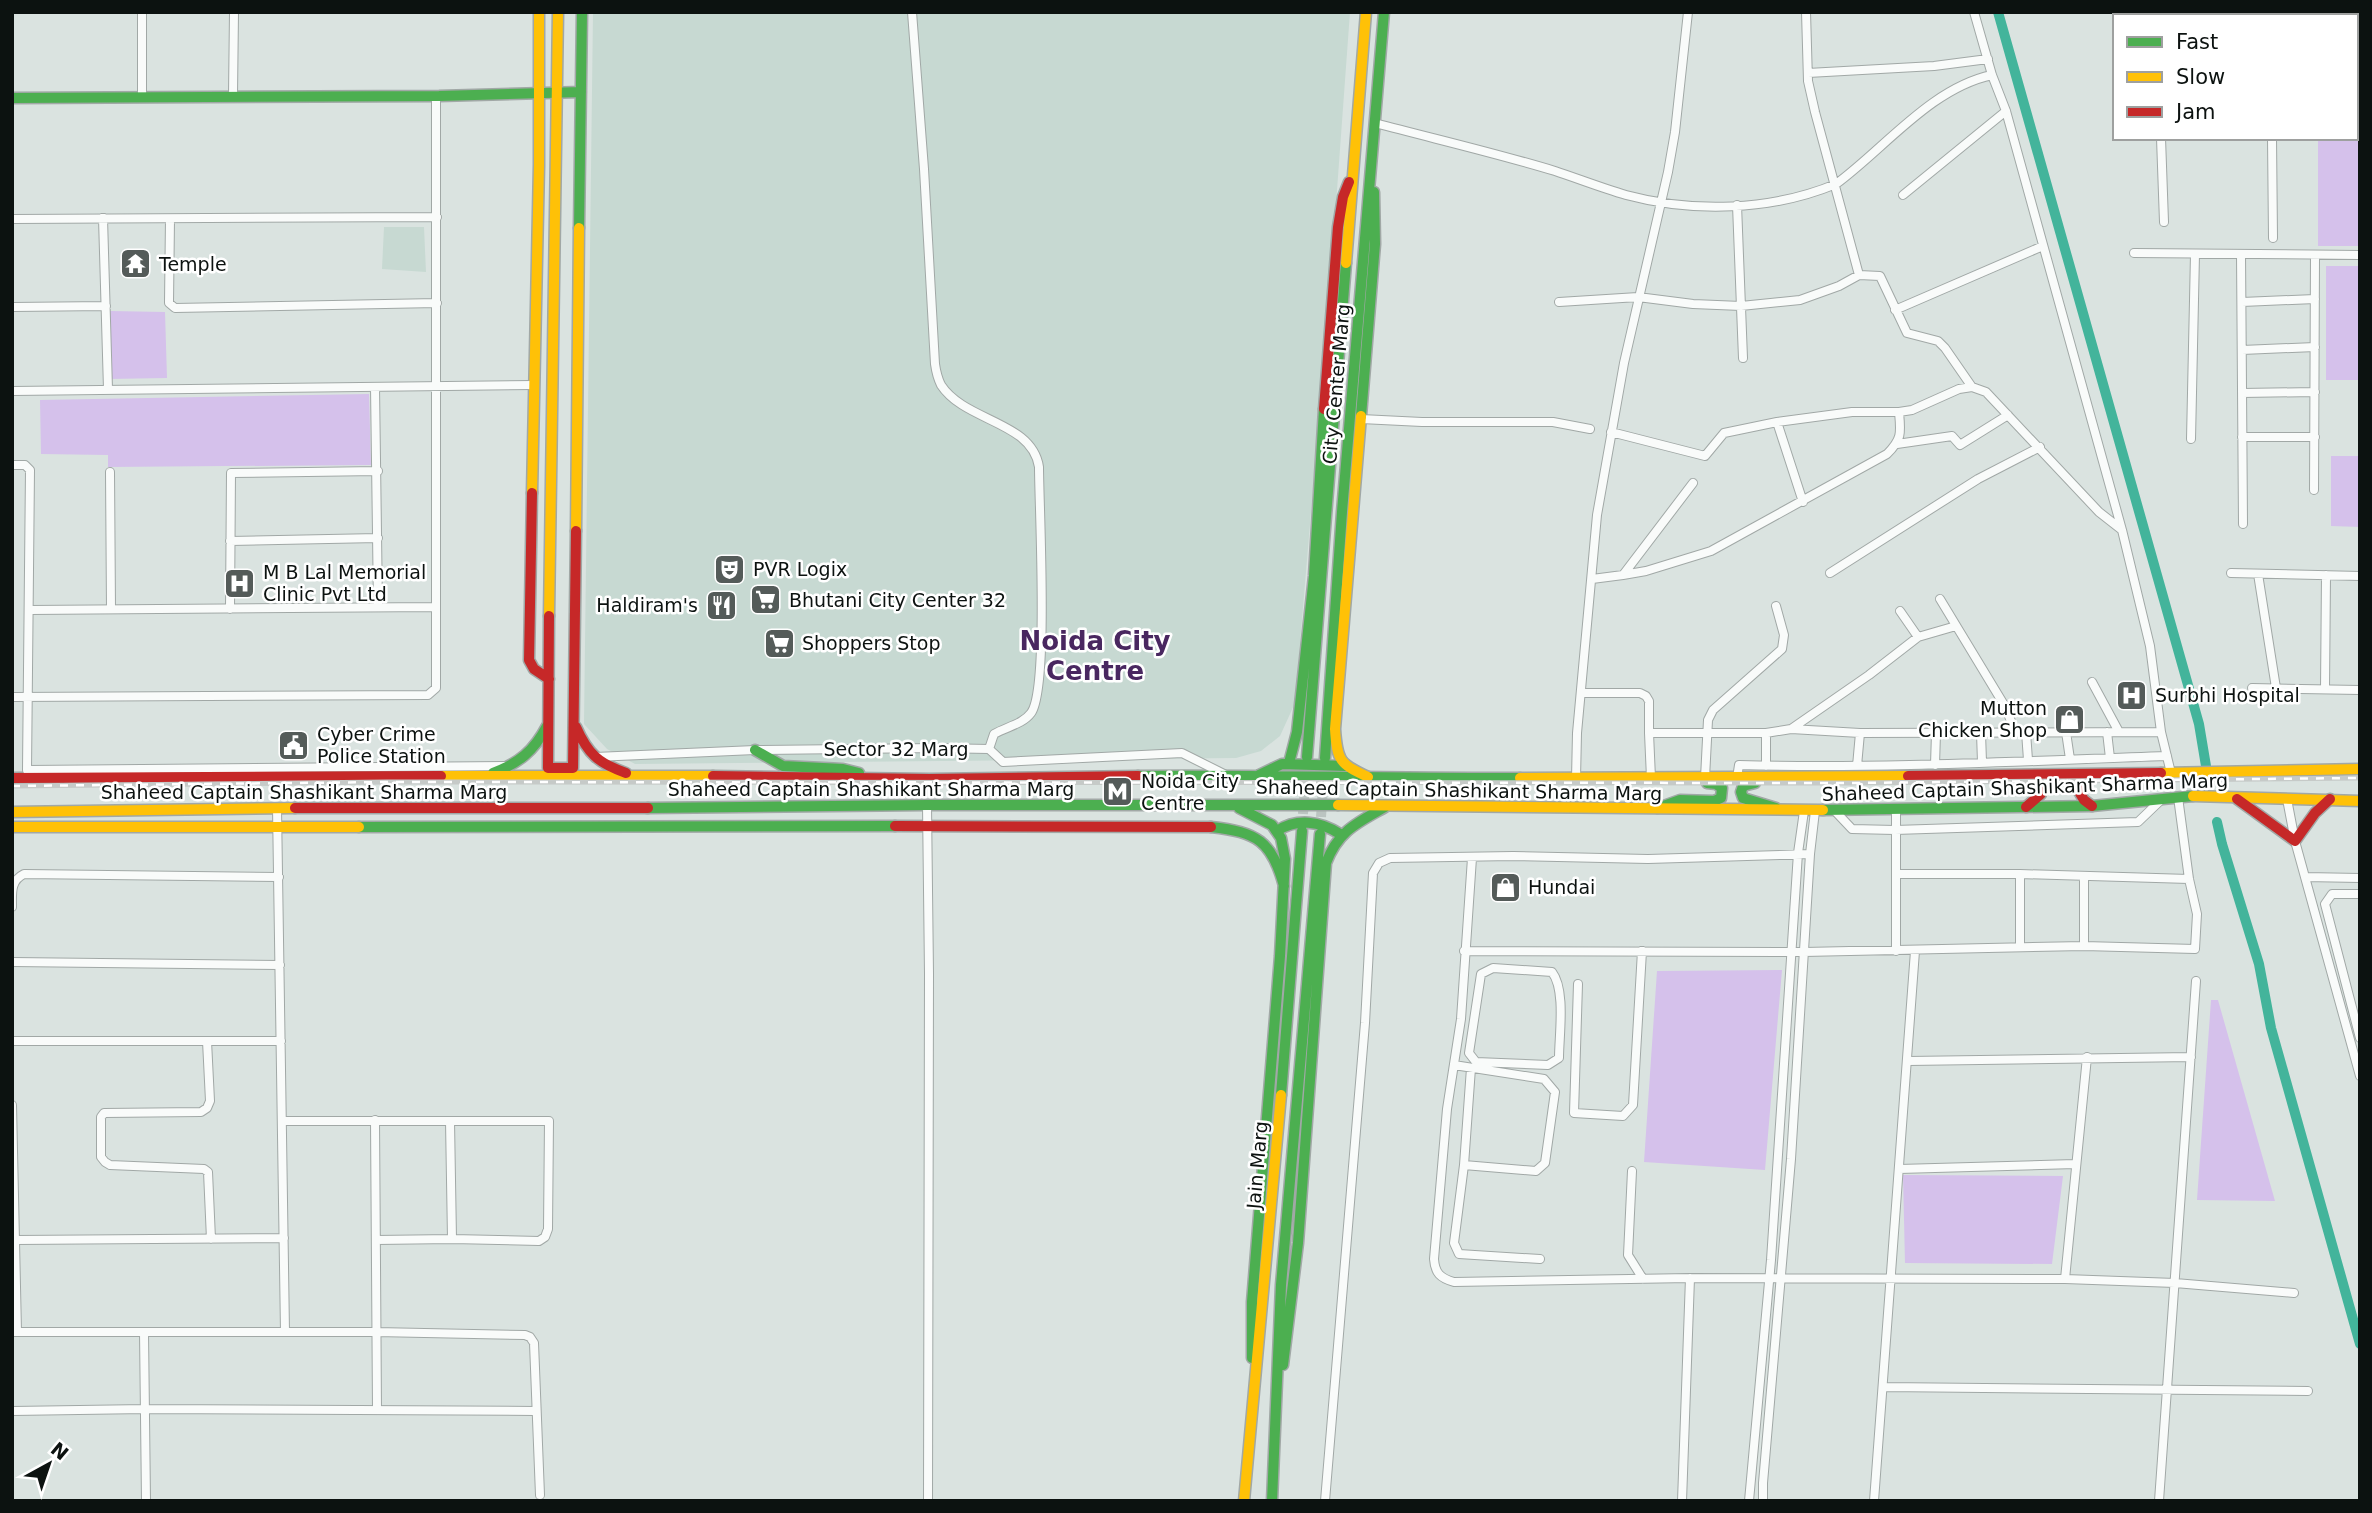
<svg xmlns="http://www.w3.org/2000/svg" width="2372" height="1513" font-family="'DejaVu Sans',sans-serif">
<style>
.built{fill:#c7d9d2}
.green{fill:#d5c1eb}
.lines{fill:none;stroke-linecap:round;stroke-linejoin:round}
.canal{stroke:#43b49b;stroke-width:10}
.secondary-tunnel{stroke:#bbc4c1;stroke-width:10;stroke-dasharray:10 5;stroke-linecap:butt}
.street-casing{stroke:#a1a8a6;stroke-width:10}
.fast-casing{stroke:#a1a8a6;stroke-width:13}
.slow-casing{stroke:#a1a8a6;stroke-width:13}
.jam-casing{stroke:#a1a8a6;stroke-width:13}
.street{stroke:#f9fbfa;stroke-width:8}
.fast{stroke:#4caf50;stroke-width:10}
.slow{stroke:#ffc107;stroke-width:10}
.jam{stroke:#c62828;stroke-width:10}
.rail-casing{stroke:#c6cac8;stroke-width:5}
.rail{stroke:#fff;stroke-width:2.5;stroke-dasharray:8;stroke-linecap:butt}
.labels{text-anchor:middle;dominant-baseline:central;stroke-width:5;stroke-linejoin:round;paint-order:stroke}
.poi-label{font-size:19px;fill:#0c1210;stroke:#fff;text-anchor:start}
.street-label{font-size:19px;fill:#0c1210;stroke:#fff}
.district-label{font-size:26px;font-weight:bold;fill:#492760;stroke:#fff}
</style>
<rect width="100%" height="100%" fill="#dae3e0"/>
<!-- built -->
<path class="built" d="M593,12h757l-20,274 -35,417 -15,33 -19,15 -25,7 -601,6 -28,-15 -23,-25z
M384,227h40l2,45 -44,-3z"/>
<!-- green -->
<path class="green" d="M2356,54h4v192h-42v-108h38z
M2326,266h34v114h-34z
M110,311l55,1 2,66 -59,1z
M369,394l2,71 -263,2v-12l-67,-1 -1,-54z
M2331,456h29v71l-29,-1z
M1782,970l-17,200 -121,-8 13,-191z
M2211,1000h7l57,201 -78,-1z
M1903,1175l160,1 -11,88 -147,-1z"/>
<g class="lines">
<!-- canal -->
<path class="canal" d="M1998,12l201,712 8,48
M2217,822l5,22 37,120 12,64 89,316"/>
<!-- secondary-tunnel -->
<path class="secondary-tunnel" d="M1302,829l4,-61
M1320,832l5,-74"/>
<defs>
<path id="street" d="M142,12v84
M912,12l12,157 11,195c1,7 3,15 6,21 24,37 91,36 98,82 0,40 10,222 -8,246 -8,11 -25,14 -37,21l-5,15
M1806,12l2,69 7,31 44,163
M1974,12l18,63 14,36 116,419
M2140,12l2,4
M2273,12v4
M2356,36h4
M1808,73l126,-7 54,-7
M233,95l1,-83
M1375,123c60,16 121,30 180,48 24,8 47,17 71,24 67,18 145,16 210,-11 49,-36 95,-96 156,-109
M2161,138l3,84
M2272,138l1,100
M1903,195l103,-84
M1737,205l6,153
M103,218l5,171
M12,219l425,-2
M170,219l-1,84 6,5 262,-5
M2134,253l226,2
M2241,254l2,270
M1559,302l79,-5 55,7 48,2 59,-6 39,-14 20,-11 21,1 27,57 31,8 7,7 27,39
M2242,302l73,-3
M12,307l94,-1
M1895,310l148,-64
M2242,350l73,-3
M375,387l3,220
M12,391l522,-6
M2242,393l73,-1
M1361,419l61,3h131l37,7
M1777,422l26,80
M1611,432l94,24 19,-23 53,-11 75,-10h47l13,-2 47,-21 13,-2 14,5 113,120 23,18 28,116 11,86 10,41
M2242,437h73
M2191,439l4,-185
M1897,444l55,-8 8,9 48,-30
M12,465h13l5,5 -3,300 479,-4
M110,472l1,137
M2314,490l1,-235
M230,541l148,-3
M1830,573l148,-94 62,-32
M2231,573l129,3
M2258,574l18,114
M1623,575l23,-4 65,-20 176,-97c15,-15 14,-21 12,-42
M1592,579l31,-4 70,-92
M1940,599l66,109 9,24
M230,609l1,-136 147,-2
M29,610l406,-3
M1900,611l18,26
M2092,682l27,50
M2252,688l108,2
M2325,689l1,-114
M1581,693h59l6,3 3,5v32
M12,697l416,-2 8,-7v-592
M1791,729l78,-54 49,-38 38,-11
M2026,732l2,28
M2066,732l4,27
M2107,732l3,26
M1981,733l1,29
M595,757l160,-7 180,-2 54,1 14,13 179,-9 44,22
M1935,765l1,-32
M1766,766v-33
M1857,766l3,-33
M1651,778l-2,-45h117l25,-4 69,4 301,-1
M1705,778l3,-58 5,-10 69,-61 2,-14 -8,-29
M1737,778l2,-13c143,4 285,-4 428,-9
M1576,779l1,-46 20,-218 27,-152 44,-191 7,-40 13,-120
M2287,799l8,42 65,235
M927,805l2,169 -1,527
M277,808l8,524
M1896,809v142
M1834,810l18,19 43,1 243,-8 24,-23
M1472,858l-11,161 -14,90 -13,150c1,14 6,19 20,23l236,-4 375,1 110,4 119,10
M1896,874h124l169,5
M2084,877v69
M2305,877l55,1
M2360,894h-28l-7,10 35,134
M12,907c0,-14 -2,-26 12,-33l255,3
M2020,947v-73
M1464,951l340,1 280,-6 111,3 2,-35 -8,-35 -11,-82
M12,962l268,3
M1493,968l59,4c14,18 7,63 7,86l-11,7 -72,-3 -7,-9 12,-79z
M1578,984l-4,129 49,3 10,-11 9,-154
M12,1041h269
M207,1041l3,60 -3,7 -6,4 -97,1 -3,4v40l4,5 5,3 94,4 4,3 3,67
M1908,1061l283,-4
M1454,1065l90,14 11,13 -10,71 -9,8 -72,-6 7,-97
M12,1105l5,227
M375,1120l2,290
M282,1121h267l-1,108 -3,8 -6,4 -87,-2 -76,1
M450,1121l2,118
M1464,1165l-10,78 5,11 81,5
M1899,1169l176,-5
M1632,1171l-4,84 15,24
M15,1240l269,-2
M2065,1279l22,-222
M12,1332h364l149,3 5,2 4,6 6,152
M144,1332l2,169
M1884,1387l424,4
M12,1411l134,-2 390,2
M1325,1501l40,-478 8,-150 6,-10 11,-5 123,-2 135,3 162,-5
M1682,1501l8,-223
M1749,1501l22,-241 27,-407 6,-42
M1763,1501v-18l28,-324 19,-305 5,-43
M1874,1501l41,-550
M2159,1501l37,-520"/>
<path id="fast" d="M12,98l427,-2 142,-4
M579,228l3,-216
M1361,416l14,-172 -1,-52
M755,750l28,16 60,3 16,4
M1307,757l39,-494
M1325,758l17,-246 42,-500
M1289,763l8,-31 17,-156 10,-167
M493,773c26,-10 41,-22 54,-47
M1259,775l23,-11 64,2
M1138,776c127,-1 255,2 382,2
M1755,783l-12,3 -2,6 2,6 33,10
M648,808l279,-3h411
M1239,808l33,17 9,13 4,21 -5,97 -28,346v56
M1658,808l22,-8 34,1 7,-3 1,-10 -6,-4 -9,-1
M1823,810l269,-4 101,-10
M359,827l536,-1
M1211,827c46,5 61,14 73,59
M1277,831c20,-13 43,-10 63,3
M1281,1095l21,-264
M1283,1365l15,-122 28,-380c12,-32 31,-40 59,-56
M1272,1501l9,-216 39,-451"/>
<path id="slow" d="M1346,263l20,-251
M1361,416l-26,313c2,32 5,35 33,48
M532,493l7,-328v-153
M576,531l3,-303
M549,616l9,-604
M2161,773l199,-4
M441,776h272
M1520,778l388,-2
M2193,796l167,5
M1338,805l485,5
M12,812l283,-4
M12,827h347
M1244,1501l37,-406"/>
<path id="jam" d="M1324,409l14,-182 5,-30 6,-15
M532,493l-3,167 5,9 15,10
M549,616l-1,152h25l3,-237
M576,727c12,27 22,36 50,46
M2089,774l-8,6 -3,10 6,10 8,6
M713,776l217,3 208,-3
M1908,776l253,-3
M2023,776l17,10 1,8 -15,13
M12,778l429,-2
M2237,799l58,42 20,-28 15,-14
M295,808h353
M895,826l316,1"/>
</defs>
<!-- street casing -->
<use href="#street" class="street-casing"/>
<!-- fast casing -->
<use href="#fast" class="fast-casing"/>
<!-- slow casing -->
<use href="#slow" class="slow-casing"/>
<!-- jam casing -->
<use href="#jam" class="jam-casing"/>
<!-- street -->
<use href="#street" class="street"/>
<!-- fast -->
<use href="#fast" class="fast"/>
<!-- slow -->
<use href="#slow" class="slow"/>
<!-- jam -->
<use href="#jam" class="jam"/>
<defs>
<path id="rail" d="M12,786l375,-4 1462,1 511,-5"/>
</defs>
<!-- rail casing -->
<use href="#rail" class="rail-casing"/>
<!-- rail -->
<use href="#rail" class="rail"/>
</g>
<!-- icons -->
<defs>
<symbol id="temple-square" viewBox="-11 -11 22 22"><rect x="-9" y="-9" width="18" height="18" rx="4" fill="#545b59" stroke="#fff"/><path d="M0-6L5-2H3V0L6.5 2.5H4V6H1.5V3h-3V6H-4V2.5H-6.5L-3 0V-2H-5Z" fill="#fff"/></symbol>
<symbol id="theatre-square" viewBox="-11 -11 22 22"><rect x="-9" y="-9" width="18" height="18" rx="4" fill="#545b59" stroke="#fff"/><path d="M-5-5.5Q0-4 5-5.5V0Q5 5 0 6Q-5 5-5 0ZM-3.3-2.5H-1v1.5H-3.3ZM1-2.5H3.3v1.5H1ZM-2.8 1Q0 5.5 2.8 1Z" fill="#fff"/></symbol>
<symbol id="hospital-square" viewBox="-11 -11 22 22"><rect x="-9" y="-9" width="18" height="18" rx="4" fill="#545b59" stroke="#fff"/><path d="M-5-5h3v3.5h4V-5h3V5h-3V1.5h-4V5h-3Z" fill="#fff"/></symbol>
<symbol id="supermarket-square" viewBox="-11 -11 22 22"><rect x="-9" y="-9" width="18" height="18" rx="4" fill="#545b59" stroke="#fff"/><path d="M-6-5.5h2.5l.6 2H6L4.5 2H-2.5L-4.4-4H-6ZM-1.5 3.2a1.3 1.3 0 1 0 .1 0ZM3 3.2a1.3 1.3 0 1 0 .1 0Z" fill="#fff"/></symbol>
<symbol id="restaurant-square" viewBox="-11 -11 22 22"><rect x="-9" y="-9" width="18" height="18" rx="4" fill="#545b59" stroke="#fff"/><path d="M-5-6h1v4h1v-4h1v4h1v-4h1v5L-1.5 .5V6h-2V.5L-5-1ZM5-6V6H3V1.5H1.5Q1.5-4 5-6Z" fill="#fff"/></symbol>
<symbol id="shop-square" viewBox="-11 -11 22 22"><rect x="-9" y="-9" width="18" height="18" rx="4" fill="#545b59" stroke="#fff"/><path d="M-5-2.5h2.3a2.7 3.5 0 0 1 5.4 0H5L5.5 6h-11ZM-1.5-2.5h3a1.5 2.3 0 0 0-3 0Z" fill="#fff"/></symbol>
<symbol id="civic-square" viewBox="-11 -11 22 22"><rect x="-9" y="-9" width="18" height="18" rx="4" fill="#545b59" stroke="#fff"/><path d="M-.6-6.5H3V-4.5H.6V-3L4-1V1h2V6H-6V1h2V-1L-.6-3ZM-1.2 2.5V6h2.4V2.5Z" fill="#fff"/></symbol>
<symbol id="metro-square" viewBox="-11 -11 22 22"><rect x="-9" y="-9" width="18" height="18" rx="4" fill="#545b59" stroke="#fff"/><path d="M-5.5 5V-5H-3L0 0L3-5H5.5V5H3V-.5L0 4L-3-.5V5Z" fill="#fff"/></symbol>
</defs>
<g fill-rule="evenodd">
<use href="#temple-square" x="118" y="246" width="35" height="35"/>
<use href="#theatre-square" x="712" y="552" width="35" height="35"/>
<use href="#hospital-square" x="222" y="566" width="35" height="35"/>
<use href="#supermarket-square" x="748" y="582" width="35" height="35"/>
<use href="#restaurant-square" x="704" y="588" width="35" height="35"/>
<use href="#supermarket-square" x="762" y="626" width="35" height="35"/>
<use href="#hospital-square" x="2114" y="678" width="35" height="35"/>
<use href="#shop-square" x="2052" y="702" width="35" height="35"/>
<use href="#civic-square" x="276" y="728" width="35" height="35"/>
<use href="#metro-square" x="1100" y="774" width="35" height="35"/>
<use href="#shop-square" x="1488" y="870" width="35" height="35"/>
</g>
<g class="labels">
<!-- poi labels -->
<g class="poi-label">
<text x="159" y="264">Temple</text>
<text x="753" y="569">PVR Logix</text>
<text x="263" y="572">M B Lal Memorial<tspan x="263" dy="22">Clinic Pvt Ltd</tspan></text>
<text x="789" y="600">Bhutani City Center 32</text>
<text x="698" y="605" text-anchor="end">Haldiram's</text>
<text x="802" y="643">Shoppers Stop</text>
<text x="2155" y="695">Surbhi Hospital</text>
<text x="2047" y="708" text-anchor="end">Mutton<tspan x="2047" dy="22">Chicken Shop</tspan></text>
<text x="317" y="734">Cyber Crime<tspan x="317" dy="22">Police Station</tspan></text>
<text x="1141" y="781">Noida City<tspan x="1141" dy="22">Centre</tspan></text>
<text x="1528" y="887">Hundai</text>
</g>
<!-- street labels -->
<g class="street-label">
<text transform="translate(1336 384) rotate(-85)">City Center Marg</text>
<text x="896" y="749">Sector 32 Marg</text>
<text transform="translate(2025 787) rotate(-2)">Shaheed Captain Shashikant Sharma Marg</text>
<text x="871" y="789">Shaheed Captain Shashikant Sharma Marg</text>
<text transform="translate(1459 790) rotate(1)">Shaheed Captain Shashikant Sharma Marg</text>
<text x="304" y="792">Shaheed Captain Shashikant Sharma Marg</text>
<text transform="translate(1257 1165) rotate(-85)">Jain Marg</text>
</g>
<!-- district labels -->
<g class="district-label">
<text x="1095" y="641">Noida City<tspan x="1095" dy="30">Centre</tspan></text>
</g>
</g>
<!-- border -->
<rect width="2372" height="1513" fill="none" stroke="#0c1210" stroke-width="28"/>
<!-- legend -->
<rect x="2113" y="14" width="245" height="126" fill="#ffffff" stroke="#9ea09f" stroke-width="2"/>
<rect x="2127" y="37" width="35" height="10" fill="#4caf50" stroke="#9ea09f" stroke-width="2"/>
<text x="2176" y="49" font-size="21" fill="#0c1210">Fast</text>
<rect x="2127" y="72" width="35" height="10" fill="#ffc107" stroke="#9ea09f" stroke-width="2"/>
<text x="2176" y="84" font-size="21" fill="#0c1210">Slow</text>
<rect x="2127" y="107" width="35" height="10" fill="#c62828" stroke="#9ea09f" stroke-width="2"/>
<text x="2176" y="119" font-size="21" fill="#0c1210">Jam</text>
<!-- north arrow -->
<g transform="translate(49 1464) rotate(40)" stroke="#ffffff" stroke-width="5" paint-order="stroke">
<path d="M0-5L12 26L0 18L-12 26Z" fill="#0c1210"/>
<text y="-10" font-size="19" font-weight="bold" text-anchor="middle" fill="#0c1210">N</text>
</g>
</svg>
